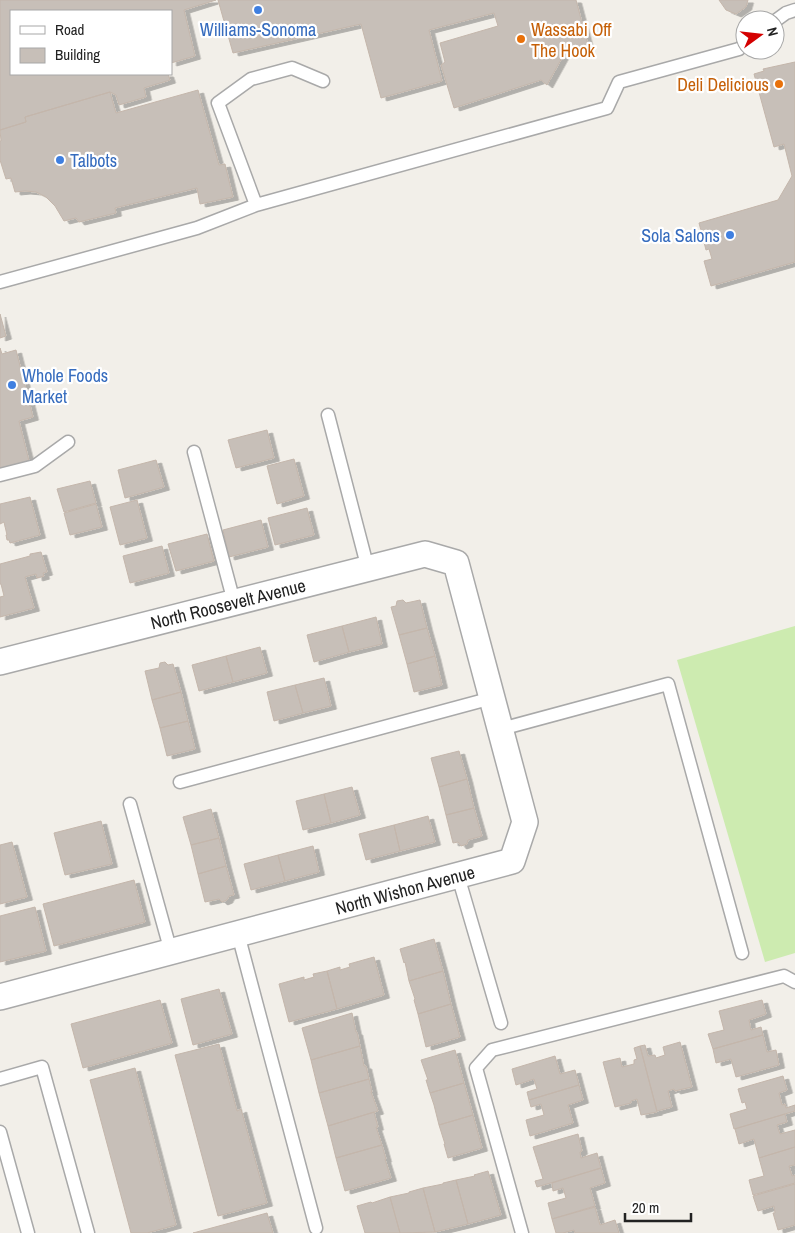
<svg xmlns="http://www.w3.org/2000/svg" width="795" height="1233" font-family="'Archivo Narrow',sans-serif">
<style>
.grass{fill:#cdebb0}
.building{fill:#c7bfb8;stroke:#c4b6ab;filter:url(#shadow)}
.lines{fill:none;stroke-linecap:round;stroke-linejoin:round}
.service-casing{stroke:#a9a9a9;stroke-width:15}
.minor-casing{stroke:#a9a9a9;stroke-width:28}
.service{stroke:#fff;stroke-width:12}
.minor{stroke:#fff;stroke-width:25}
.shop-dot{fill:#3f7fe0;stroke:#fff;stroke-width:2}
.food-dot{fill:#e8710a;stroke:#fff;stroke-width:2}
.labels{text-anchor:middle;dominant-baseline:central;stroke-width:4.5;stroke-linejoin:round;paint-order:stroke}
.shop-label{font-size:18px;fill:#366cbe;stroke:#fff;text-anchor:start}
.food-label{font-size:18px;fill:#c56008;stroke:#fff;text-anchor:start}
.street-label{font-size:18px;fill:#222;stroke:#fff}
</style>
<defs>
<filter id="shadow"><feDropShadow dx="5.5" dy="3" stdDeviation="0" flood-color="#0004"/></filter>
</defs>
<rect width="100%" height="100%" fill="#f2efe9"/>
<!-- grass -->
<path class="grass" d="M795,626v327l-30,9 -88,-302z"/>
<!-- building -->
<path class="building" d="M0,0h216l-32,10 11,46 -24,7v-52h-160v63h157l2,6 -26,8 2,9 -27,8 -3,-10 -6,-3 -85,25 1,5 -26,8z
M218,0h358l12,45 -26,5 1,6 -16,29 -6,-5 -87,28 -13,-43 4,-3 -5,-19 58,-17 -4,-13 -65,17 13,51 -61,17 -20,-74 -128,29z
M719,0h29l-2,7 -10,7 -10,-4z
M795,62v200l-84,24 -7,-25 8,-2 -3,-10 -3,1 -7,-27 79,-23 14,-24 -8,-32 -10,3 -20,-73 10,-3 -1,-2z
M198,90l21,75 6,-1 8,33 -33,7 -3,-16 -82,20 1,5 -37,9 -3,-4 -12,3 -9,-15 -9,-9 -10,-5 -11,-1 -10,1 -4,-14 -5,1 -6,-19v-19h1l-1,-11 26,-8 -1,-5 85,-25 6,21z
M0,314l6,22 -6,2z
M0,348l2,6 14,-4 17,67 -14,4 10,40 -29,8z
M267,430l7,28 -38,10 -8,-28z
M294,459l10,37 -27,8 -10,-38z
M156,460l8,27 -39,11 -7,-28z
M90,481l6,22 -32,9 -7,-23z
M30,497l10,38 -30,8 -1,-3h-2l-1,-5h1l-3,-13 -4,2v-20z
M137,500l10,38 -27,7 -10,-38z
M96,504l6,23 -32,8 -6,-22z
M307,508l7,27 -39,10 -7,-27z
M261,520l7,27 -39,10 -6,-27z
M207,534l7,27 -38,10 -8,-27z
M162,546l7,27 -39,10 -7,-27z
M41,552l6,20 -4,1 1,3 -7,2 -1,-4 -11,3 9,31 -34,9v-20l4,-1 -3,-12h-1v-20l30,-8v-2z
M403,600l3,3 14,-3 7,28 -28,7 -8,-28 5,-1 1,-5z
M376,617l6,27 -33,8 -7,-26z
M342,626l7,26 -35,10 -7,-27z
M427,628l8,28 -28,8 -8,-29z
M260,647l7,26 -34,9 -7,-26z
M226,656l7,26 -34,9 -7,-26z
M435,656l7,29 -28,7 -7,-28z
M165,662l3,3 5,-1 8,28 -29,8 -7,-29 14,-3 1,-5z
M324,678l7,28 -28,7 -8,-28z
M295,685l8,28 -29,8 -7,-29z
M181,692l7,29 -28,7 -8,-28z
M188,721l7,28 -28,7 -7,-28z
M459,751l8,28 -28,8 -8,-29z
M467,779l7,29 -28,7 -7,-28z
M352,787l8,28 -29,8 -7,-29z
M324,794l7,29 -28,7 -7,-29z
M474,808l8,28 -14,4 -1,4 -6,2 -3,-4 -5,1 -7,-28z
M211,809l8,29 -28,7 -8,-28z
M428,816l7,26 -35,9 -6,-26z
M101,821l11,43 -47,11 -11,-42z
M394,825l6,26 -34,9 -7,-26z
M219,838l7,28 -28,8 -7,-29z
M12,842l15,55 -27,7v-59z
M313,846l6,26 -34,9 -7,-26z
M278,855l7,26 -34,9 -7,-26z
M226,866l8,29 -5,1 -2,4 -5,2 -3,-3 -14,3 -7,-28z
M134,880l11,42 -91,24 -11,-42z
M35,907l11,44 -46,11v-46z
M434,939l9,32 -34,10 -4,-19 -1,1 -4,-14z
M374,957l10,38 -47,14 -10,-38 13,-4v3l10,-3 -1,-3z
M327,971l10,38 -48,13 -10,-38 25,-7v3l10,-3 -1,-3z
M443,971l8,33 -33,10 -4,-14 1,-1 -6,-18z
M219,989l13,45 -39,11 -12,-46z
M160,1000l12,43 -89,25 -12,-44z
M762,1000l4,14 -17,6 2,10 10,-3 2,8 -50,14 -5,-15 16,-4 -5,-19z
M451,1004l9,33 -34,10 -8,-33z
M352,1013l4,19h1l3,14 -49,14 -9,-32z
M763,1035l4,17 9,-2 3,15 -43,12 -5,-18 -15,4 -3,-14z
M680,1042l12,45 -17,4 -1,-2 -6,2 4,16 -15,4 -17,-65 5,-1 3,11 7,-1 1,3 9,-3 -2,-8z
M219,1044l18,67 4,-2 26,94 -49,13 -43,-161z
M360,1046l4,20h2l3,13 -50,14 -8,-33z
M640,1046l17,66 -16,3 -4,-16 -6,2v2l-16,4 -12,-45 17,-4 2,9 12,-3v-4l3,-1 -3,-11z
M455,1050l9,33 -34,10 -4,-13h2l-7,-20z
M555,1056l5,18 15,-4 4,15 -50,15 -2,-8 10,-3 -3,-10 -18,6 -4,-16z
M135,1068l41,157 -29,8h-16l-41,-153z
M783,1076l4,14 -8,3 3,12 3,-1 1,4 9,-3v6l-61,18 -4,-15 17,-5 -2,-7 -3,1 -4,-14z
M369,1079l3,13h-1l7,19 -50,15 -9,-33z
M464,1083l9,32 -34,10 -5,-20 -4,-12z
M579,1085l4,15 -15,5 5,18 -43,13 -4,-16 18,-5 -3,-11 -10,3 -2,-7z
M374,1112l4,15h-2l6,18 -46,13 -8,-32z
M785,1114l2,8 -10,3 3,9 15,-4v17l-36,11 -5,-19 -15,5 -4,-15z
M473,1115l9,33 -34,10 -4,-14h1l-6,-19z
M578,1134l4,17 -2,1 1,6 16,-5 4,15 -64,19 -2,-6 8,-2 -10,-32z
M382,1145l4,14h-1l6,19 -46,13 -9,-33z
M795,1147v18l-6,1 3,10 3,-1v8l-42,12 -4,-15 15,-4 -5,-18z
M601,1168l4,15 -15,5 5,18 -43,13 -4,-16 18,-5 -3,-10 -10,3 -1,-8z
M488,1171l13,44 -33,9 -12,-44 19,-4 -1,-1z
M456,1180l12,44 -33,8 -12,-44 20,-4v-1z
M795,1184v41l-17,5 -5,-17h2l-1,-7 -16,5 -5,-15z
M423,1188l12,44 -35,1 -10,-36 19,-4v-1z
M390,1197l10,36h-35l-8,-27 14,-4 1,1z
M595,1207l5,18 15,-5 4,13h-44l-1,-3 -11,3h-7l-4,-14z
M267,1213l6,20h-80z"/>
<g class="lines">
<defs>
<path id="service" d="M775,21l11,-8 9,-3
M256,205l-38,-102 33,-24 41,-11 31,13
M0,282l197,-54 59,-23 351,-97 12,-26 120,-33 6,-5
M328,415l40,154
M194,452l40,150
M0,475l35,-9 33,-24
M501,729l167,-45 74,269
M180,782l312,-84
M130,804l41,148
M458,876l43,147
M238,934l78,294
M0,1079l42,-12 46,166
M0,1132l28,101
M522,1233l-46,-165 16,-18 292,-74 11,6"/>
<path id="minor" d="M0,662l425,-108 31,9 69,259 -13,39 -512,136"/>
</defs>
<!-- service casing -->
<use href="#service" class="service-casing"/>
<!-- minor casing -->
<use href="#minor" class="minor-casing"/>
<!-- service -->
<use href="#service" class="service"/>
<!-- minor -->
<use href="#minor" class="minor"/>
</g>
<!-- markers -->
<g class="shop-dot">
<circle cx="258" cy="10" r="5"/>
<circle cx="60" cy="160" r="5"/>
<circle cx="730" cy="235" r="5"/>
<circle cx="12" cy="385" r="5"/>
</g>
<g class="food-dot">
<circle cx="521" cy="39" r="5"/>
<circle cx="779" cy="84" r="5"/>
</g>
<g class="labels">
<!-- shop labels -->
<g class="shop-label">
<text x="258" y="29" text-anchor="middle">Williams-Sonoma</text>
<text x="70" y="160">Talbots</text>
<text x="720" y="235" text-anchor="end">Sola Salons</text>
<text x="22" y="375">Whole Foods<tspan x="22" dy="21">Market</tspan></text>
</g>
<!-- food labels -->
<g class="food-label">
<text x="531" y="29">Wassabi Off<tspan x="531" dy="21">The Hook</tspan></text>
<text x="769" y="84" text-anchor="end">Deli Delicious</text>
</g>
<!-- street labels -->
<g class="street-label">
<text transform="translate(228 604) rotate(-14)">North Roosevelt Avenue</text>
<text transform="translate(405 890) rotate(-15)">North Wishon Avenue</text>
</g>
</g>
<!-- legend -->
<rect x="10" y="10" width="162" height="65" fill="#ffffff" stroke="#a7a7a7"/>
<rect x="20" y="26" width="25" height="8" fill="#ffffff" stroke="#a7a7a7"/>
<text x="55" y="35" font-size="15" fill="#222222">Road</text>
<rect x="20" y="48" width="25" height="15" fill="#c7bfb8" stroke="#a7a7a7"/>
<text x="55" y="60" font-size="15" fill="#222222">Building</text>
<!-- north arrow -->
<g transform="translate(760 35) rotate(75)"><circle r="24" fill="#ffffff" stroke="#a7a7a7"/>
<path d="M0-4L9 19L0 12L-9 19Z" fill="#d40000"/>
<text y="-8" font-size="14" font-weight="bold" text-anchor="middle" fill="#222222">N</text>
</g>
<!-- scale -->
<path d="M625 1213v8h66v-8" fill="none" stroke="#222222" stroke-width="2.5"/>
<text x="632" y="1213" font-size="15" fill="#222222" stroke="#ffffff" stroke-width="4" paint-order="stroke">20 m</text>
</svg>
